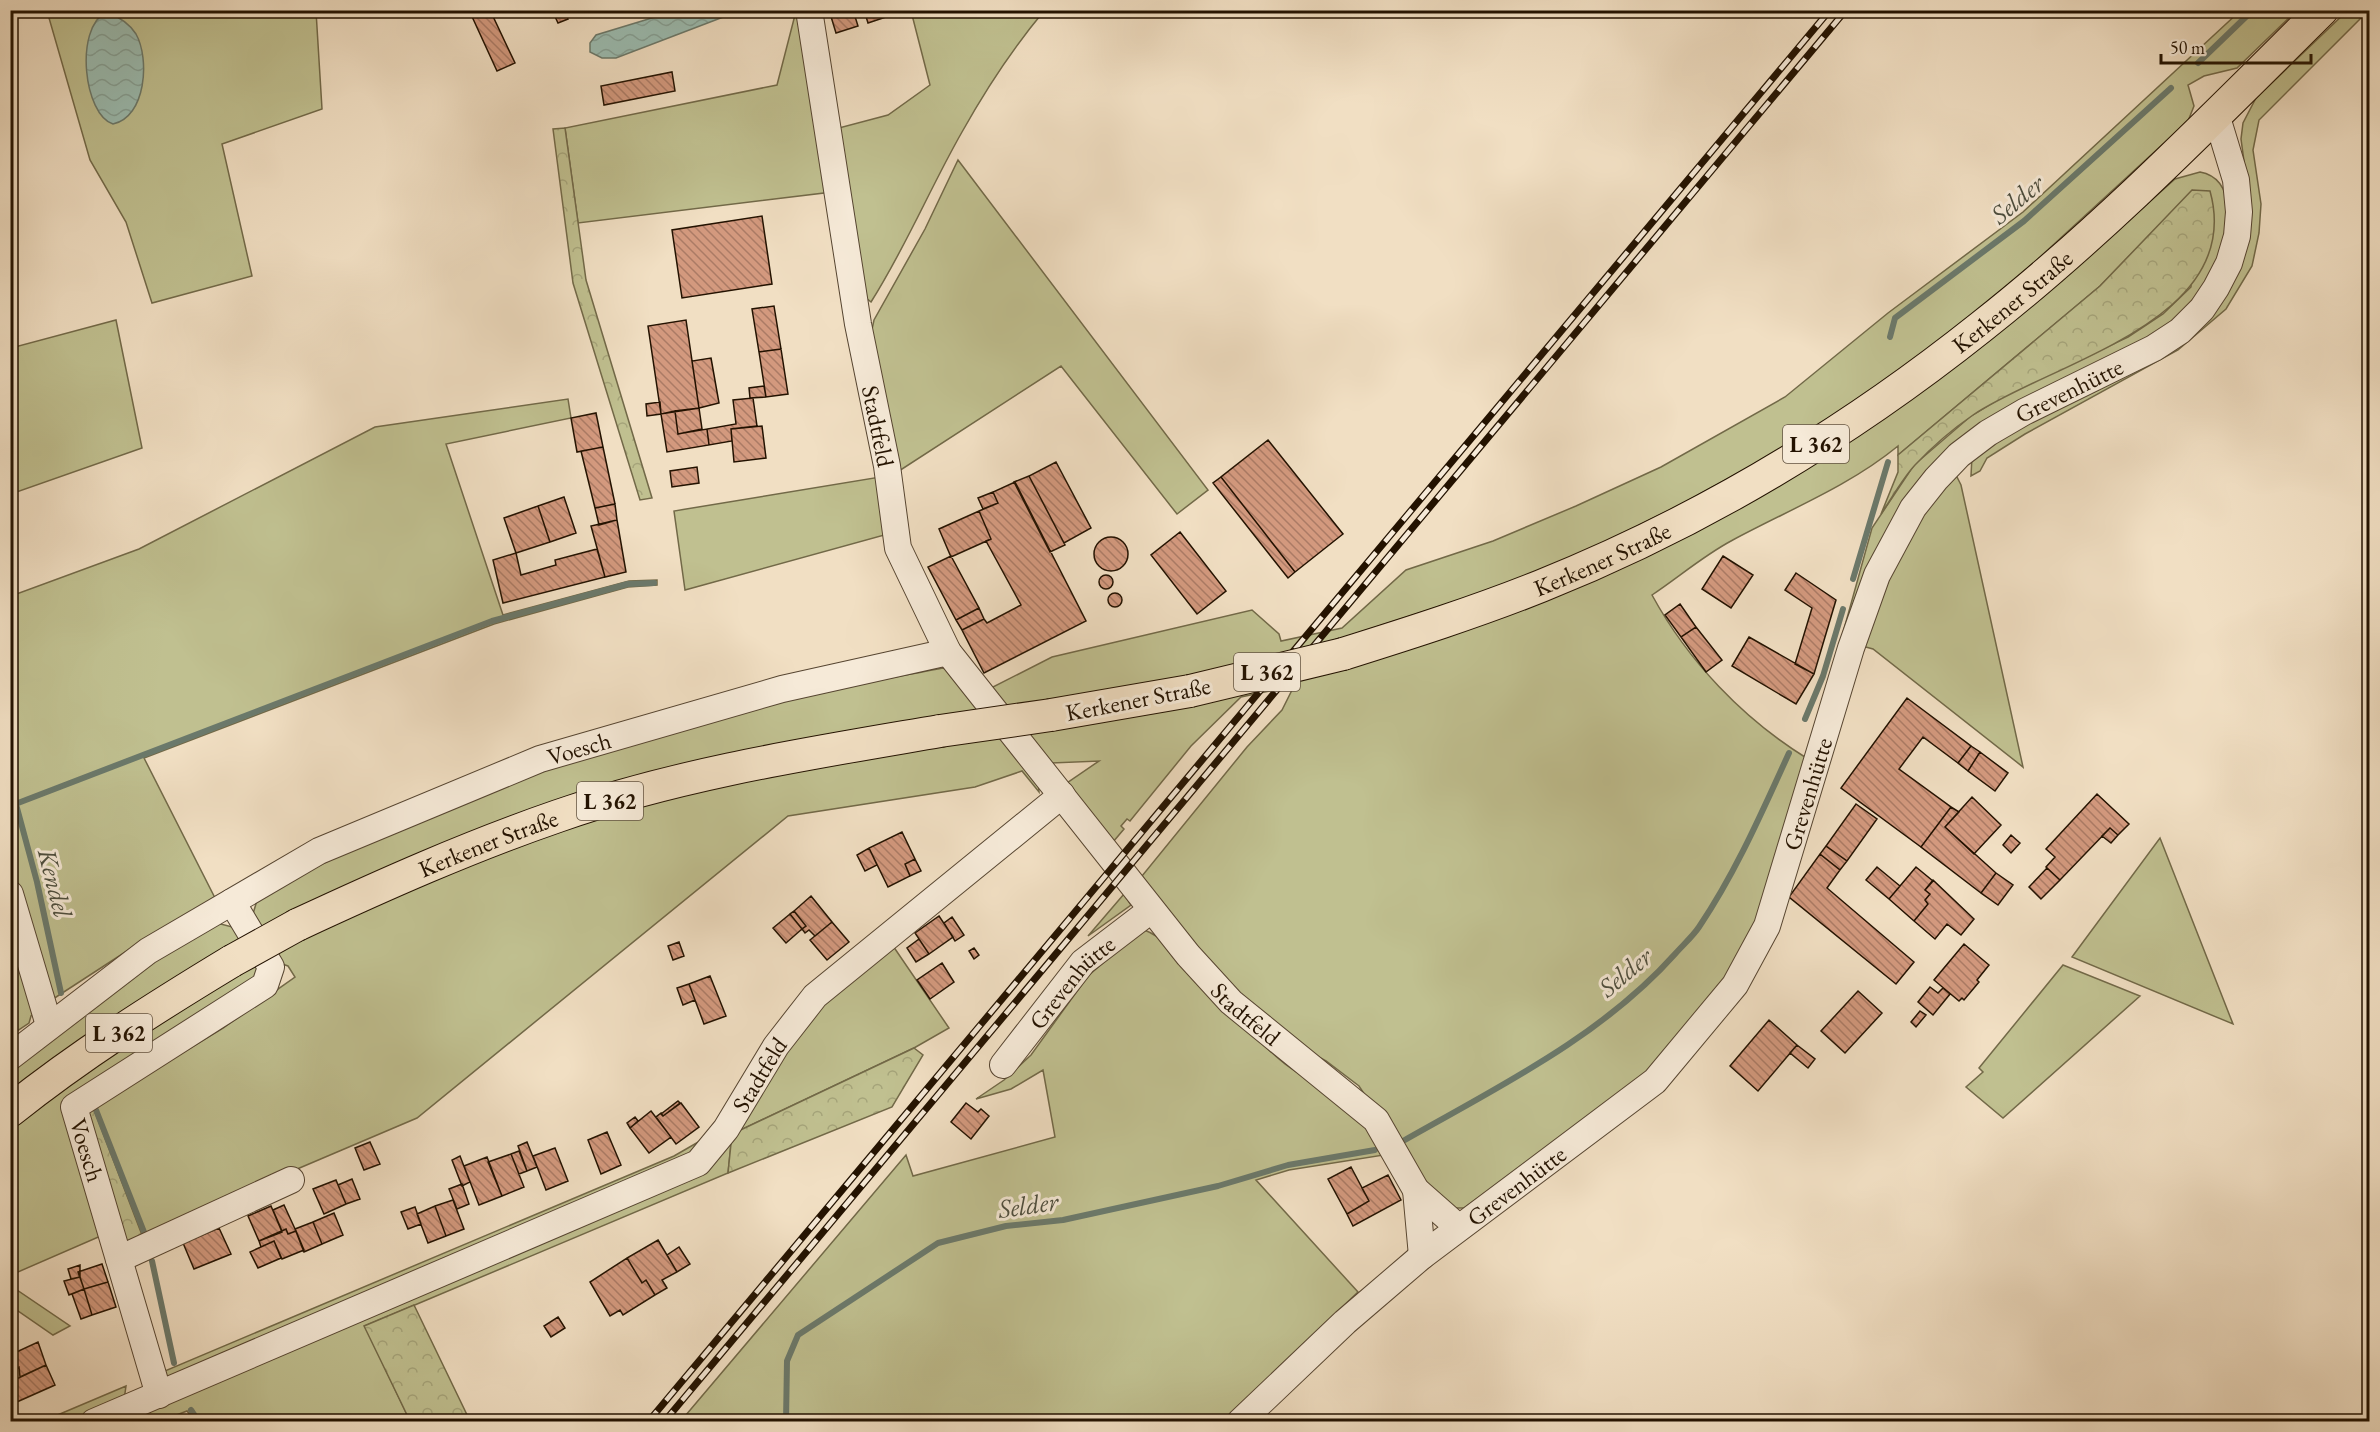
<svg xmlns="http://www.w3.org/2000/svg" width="2380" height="1432" font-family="'EB Garamond',serif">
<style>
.grass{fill:#c0c090;stroke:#726948;stroke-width:1.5;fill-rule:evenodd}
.forest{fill:url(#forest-crowns);stroke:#726948;stroke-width:1.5}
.water{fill:url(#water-waves);stroke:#6b796b;stroke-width:1.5}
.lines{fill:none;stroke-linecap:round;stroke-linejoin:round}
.stream{stroke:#6b796b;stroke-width:6}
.building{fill:url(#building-back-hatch);stroke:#231200;stroke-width:1.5}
.minor-casing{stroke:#564531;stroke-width:28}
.major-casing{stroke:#231200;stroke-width:34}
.minor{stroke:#f6ead8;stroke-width:26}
.major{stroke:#f1dfc3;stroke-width:32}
.rail-casing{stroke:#231200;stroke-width:7}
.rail{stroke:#f6ead8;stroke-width:4.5;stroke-dasharray:14;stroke-linecap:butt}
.major-bridge-casing{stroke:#231200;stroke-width:34;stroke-linecap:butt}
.major-bridge{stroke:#f1dfc3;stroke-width:32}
.labels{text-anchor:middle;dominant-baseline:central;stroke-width:6;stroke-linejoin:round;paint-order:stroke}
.shield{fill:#f6ead8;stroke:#625341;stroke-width:1.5}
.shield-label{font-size:22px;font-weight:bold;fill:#231200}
.street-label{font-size:24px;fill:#231200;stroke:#f6ead8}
.water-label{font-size:26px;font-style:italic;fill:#4d4e3e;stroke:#f6ead8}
</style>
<defs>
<pattern id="forest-crowns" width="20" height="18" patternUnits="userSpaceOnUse" patternTransform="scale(1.5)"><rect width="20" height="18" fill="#c0c090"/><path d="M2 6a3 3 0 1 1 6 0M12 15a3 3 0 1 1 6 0" fill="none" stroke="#a5a47a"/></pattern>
<pattern id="water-waves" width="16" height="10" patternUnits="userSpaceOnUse" patternTransform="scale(1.5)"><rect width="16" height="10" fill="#9bbdb2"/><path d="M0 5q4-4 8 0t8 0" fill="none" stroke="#85a197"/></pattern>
<pattern id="building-back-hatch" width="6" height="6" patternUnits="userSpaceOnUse" patternTransform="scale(1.5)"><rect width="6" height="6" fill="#d3997e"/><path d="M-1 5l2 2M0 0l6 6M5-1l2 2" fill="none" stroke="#ab7b65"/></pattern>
</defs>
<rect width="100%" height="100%" fill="#f1dfc3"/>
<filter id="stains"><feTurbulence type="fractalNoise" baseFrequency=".00333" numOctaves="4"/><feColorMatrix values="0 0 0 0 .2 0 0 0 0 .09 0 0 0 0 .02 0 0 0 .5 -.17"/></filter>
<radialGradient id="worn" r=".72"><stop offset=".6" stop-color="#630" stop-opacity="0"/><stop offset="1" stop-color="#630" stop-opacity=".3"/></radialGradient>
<!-- grass -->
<path class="grass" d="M47,11h269l6,98 -100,35 30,132 -100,27 -26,-81 -36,-62z
M796,11h6l30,181 -254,31 -13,-95 212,-43z
M911,11h133c-31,37 -58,78 -82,121 -32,56 -56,115 -91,170l-11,-9 -25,-164 53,-14 42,-30z
M2240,11h56l-59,57 -33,8 -16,9 6,21 -6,15 -186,171 -99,79 -116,75 -107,59 -141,69 -268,87 -265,49 -17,-21 63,-32 200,-47 27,24 2,7 61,-13 64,-58 87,-29 83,-35 85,-39 124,-70 103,-84 135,-101z
M2347,11h21l-109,109 -6,30 8,54 -2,29 -7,33 -26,43 -48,41 -153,84 -38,24 -7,13 -9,5 1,-20 35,-24 191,-104 48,-152 -5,-37 2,-16 13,-25z
M958,160l250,330 -31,24 -116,-148 -162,105 -31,-123 6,-28 51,-91z
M2200,172c38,7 30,61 19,87 -12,29 -36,53 -59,72l-230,141 -168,441 -29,59 -86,104 -183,132h-10l-26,-18 -69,-104 -33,-25 -26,-14 -59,-50 -66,-74 -33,-47 105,-129 35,-37 12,-24 -53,11 -50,49 -61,75 -3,-2 -6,7 3,3 -11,13 -46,-59 32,-22 -48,2 -28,-33 547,-142 548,-358 57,-51zM2192,191l-1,96 -28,27 -35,23 -121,57 -36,22 -57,49 -42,63 -64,231c-65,-40 -120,-98 -156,-164 27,-18 51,-39 79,-54 57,-31 117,-54 167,-95v9l202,-169z
M116,320l26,128 -131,46v-146z
M568,399l3,19 -125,26 57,171 126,-34 28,-1v5l-29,2 -134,37 -350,134 71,140 -65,38 -100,65 -39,-135v-270l128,-47 236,-122z
M1955,473l6,12 62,282 -150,-118 -11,-3 39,-103z
M880,477l8,57 -203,56 -11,-79z
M943,668l8,3 87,107 1,14 -17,-21 -47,16 -187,29 -371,302 -275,117 -49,-128 130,-79 72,-51 -7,-11 -18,-6 -15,25 -165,98 13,152 -92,40v-147l104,-78 153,-94 81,-42 93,-40 115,-42 77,-24 344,-95 -538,139 -429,249v-36l140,-103 62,-40 27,7 10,-5 8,-27c129,-69 266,-126 406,-169 91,-27 186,-42 279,-60z
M2160,838l73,186 -161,-67z
M1124,894l7,11 -43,31z
M10,921l27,90 -6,5 -2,7 -18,12z
M1142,929c30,11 52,44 74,67 21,23 44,48 69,68 33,25 87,48 99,91l-95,15 -33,10 102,112 -135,129 -543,1 226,-267 7,21 142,-39 -12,-67 -32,19 -35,10 28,-19 27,-25 57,-79z
M891,943l58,85 -35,20 -182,86 -4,39 -363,153 45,95h-215l-8,-10 -26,10 -42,1 562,-242 140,-178z
M2063,965l77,31 -137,122 -37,-31 17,-15 -4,-4z
M714,1133l-13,18 -527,230 -14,-8 514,-217z
M10,1286h1l59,40 -17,9 -42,-29z
M126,1386l-2,14 -50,21 -33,1z"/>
<!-- forest -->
<path class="forest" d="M565,128l21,152 66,218 -12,2 -67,-217 -20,-154z
M2192,190l18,1c36,130 -158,171 -237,224 -19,13 -42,33 -58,50 -13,14 -23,33 -34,49l17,-42v-17l202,-169z
M914,1048l9,7 -31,52 -164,66 4,-39z
M93,1107l49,128 -20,9 -39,-129z
M414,1305l56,116h-60l-46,-95z"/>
<!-- water -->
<path class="water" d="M678,10l61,1 -123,47h-14l-12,-6v-9l6,-8z
M106,12c11,4 23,11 30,22 14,25 10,83 -23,90 -29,-9 -39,-95 -7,-112z"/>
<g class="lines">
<!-- stream -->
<path class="stream" d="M2198,63l55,-53
M1890,337l5,-19 129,-97 147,-133
M1853,579l35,-117
M1805,719l18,-43 20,-67
M10,782l27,100 24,111
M18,803l474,-182 136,-37 26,-1
M96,1110l48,122
M1403,1141c95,-54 198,-104 272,-187 8,-9 18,-18 24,-27 37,-55 63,-115 90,-174
M152,1261l22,102
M191,1410l8,12
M786,1422l1,-61 11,-26 140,-92 68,-17 57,-6 155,-34 70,-21 87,-15"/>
</g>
<!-- building -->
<path class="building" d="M469,10h21l25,53 -18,8z
M552,10h12l4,9 -10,4z
M829,10h24l5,16 -22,7z
M864,10h40v1l-36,12z
M672,72l3,19 -71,14 -3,-19z
M762,216l10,68 -90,14 -10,-68z
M774,306l7,43 -22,3 -7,-43z
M686,320l13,88 -38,6 -13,-88z
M781,349l7,45 -22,3 -7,-45z
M711,358l8,45 -20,5 -7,-47z
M764,386l2,11 -16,1 -1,-10z
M753,398l4,28 -26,3 1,12 -23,4 -2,-16 29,-5 -3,-24z
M660,402l1,12 -14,2 -1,-12z
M699,408l3,21 -24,5 -3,-23z
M675,411l3,23 29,-5 2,16 -42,7 -6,-38z
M596,413l7,34 -26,5 -6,-34z
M762,426l4,32 -32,4 -3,-33z
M1268,440l75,94 -48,38 -74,-95z
M603,447l12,57 -20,4 -14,-57z
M1056,462l35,66 -27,15 -35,-67z
M697,467l2,16 -27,4 -2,-16z
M1029,476l36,69 -15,7 -36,-70z
M1221,477l74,95 -7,6 -75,-95z
M1015,482l71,139 -102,52 -22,-43 22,-11 3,4 34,-18 -35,-64 5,-2 -12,-28 19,-8 -5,-11z
M993,492l5,11 -15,6 -5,-11z
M564,497l12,36 -26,9 -12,-36z
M615,504l2,16 -18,5 -4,-17z
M538,506l12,36 -34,11 -12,-35z
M979,511l12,28 -40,18 -12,-28z
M617,520l9,52 -21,5 -14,-51z
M1180,532l46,59 -29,23 -46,-59z
M1094 554a17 17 0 1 1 34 0a17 17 0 1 1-34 0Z
M597,549l8,28 -102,26 -10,-43 23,-7 5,22 35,-10 -1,-5z
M951,556l28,52 -23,12 -28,-53z
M1723,556l30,19 -22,33 -29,-19z
M1796,573l40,27 -22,74 -19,-10 17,-56 -27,-18z
M1099 582a7 7 0 1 1 14 0a7 7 0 1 1-14 0Z
M1108 600a7 7 0 1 1 14 0a7 7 0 1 1-14 0Z
M1680,604l16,23 -15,10 -16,-22z
M979,608l5,11 -22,11 -6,-10z
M1696,627l26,33 -16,12 -25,-35z
M1749,637l65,37 -18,30 -64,-38z
M1907,698l64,48 -13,17 -35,-26 -24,32 52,38 -30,40 -80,-59z
M1971,746l9,6 -12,19 -10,-8z
M1980,752l28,21 -13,18 -27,-20z
M2097,794l32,30 -11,11 -8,-7 -50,52 -14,-13 9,-10 -9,-8z
M1972,797l29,28 -27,29 -29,-27z
M1856,804l21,15 -30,42 -21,-15z
M1951,807l8,5 -14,15 51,46 -15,20 -60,-46z
M2110,828l8,7 -7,8 -9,-7z
M902,832l13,27 -10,5 5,12 -22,11 -19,-39z
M2011,835l9,8 -9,10 -8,-8z
M1826,846l21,15 -7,9 -20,-16z
M869,848l8,17 -12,6 -8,-16z
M1820,854l20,16 -13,18 87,74 -18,22 -107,-87z
M915,859l6,12 -11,5 -5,-12z
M1877,867l23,19 -11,13 -23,-19z
M1916,867l17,14 -8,9 5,4 -5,6 3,4 -14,17 -25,-22z
M2047,868l13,12 -19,19 -12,-12z
M1996,873l17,12 -15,20 -17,-12z
M1933,880l41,39 -13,16 -14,-11 -12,15 -21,-18 14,-17 -3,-4 5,-6 -5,-4z
M811,896l21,26 -17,14 -6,-6 -4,3 -3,-4 4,-3 -12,-15z
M794,911l12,15 -4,3 -12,-15z
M790,914l12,15 -16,14 -13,-15z
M939,916l14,21 -24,17 -14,-21z
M952,917l12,18 -9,6 -11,-18z
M832,922l17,20 -22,18 -17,-20z
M919,939l10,15 -13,8 -9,-14z
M679,942l5,14 -11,4 -5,-14z
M1964,944l25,21 -12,15 2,2 -15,18 -2,-2 -3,3 -25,-21z
M974,948l5,7 -5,4 -5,-8z
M942,963l12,19 -24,17 -13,-19z
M710,976l16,40 -22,8 -15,-40z
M689,984l6,16 -12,5 -6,-17z
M1930,987l8,6 5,-5 7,6 -17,21 -15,-13z
M1858,991l24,22 -37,40 -24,-22z
M1920,1011l6,4 -10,12 -5,-5z
M1769,1020l28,25 -39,46 -28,-25z
M1797,1045l18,14 -7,9 -18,-15z
M678,1101l2,2 -17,13 -2,-2z
M681,1103l18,24 -23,17 -20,-27 5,-4 2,3z
M966,1103l12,9 3,-3 8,7 -18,23 -20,-17z
M651,1111l20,26 -22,16 -19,-25z
M635,1117l3,4 -8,7 -3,-5z
M607,1132l14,33 -20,9 -13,-34z
M370,1142l10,22 -16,6 -9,-22z
M527,1142l10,25 -10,4 -9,-25z
M555,1148l13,33 -22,9 -13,-34z
M519,1151l8,20 -8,3 -8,-20z
M511,1154l13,33 -22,9 -14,-34z
M460,1156l10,26 -8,4 -10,-26z
M487,1157l15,39 -23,9 -15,-39z
M1351,1167l18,34 -22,13 -19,-35z
M1388,1175l13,25 -48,26 -6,-12 22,-13 -7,-13z
M352,1179l8,20 -14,5 -8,-19z
M336,1180l10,24 -22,10 -11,-25z
M462,1184l7,20 -12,5 -8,-20z
M453,1200l11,29 -18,7 -11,-30z
M284,1205l12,26 -8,3 -2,-5 -4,2 -9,-21z
M271,1206l11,26 -23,9 -11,-25z
M435,1206l11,30 -18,7 -11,-29z
M415,1207l6,17 -13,5 -7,-17z
M334,1213l9,22 -21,9 -9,-22z
M313,1222l9,22 -18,8 -9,-23z
M219,1228l12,26 -37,15 -11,-26z
M286,1229l2,5 8,-3 8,19 -22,9 -8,-18 -13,6 -2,-6z
M658,1240l19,32 -15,8 5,8 -12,7 -9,-15 -4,3 -15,-25z
M274,1241l7,17 -23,10 -8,-16z
M679,1247l11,17 -13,8 -10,-17z
M627,1258l15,25 4,-3 9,15 -32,20 -3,-5 -10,6 -20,-34z
M102,1264l6,18 -24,7 -6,-17z
M80,1265v12l-9,2 -3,-10z
M80,1277l4,12 -15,6 -5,-14z
M108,1282l8,25 -24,8 -8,-26z
M84,1289l8,26 -11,4 -9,-25z
M558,1317l7,11 -14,9 -7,-11z
M38,1342l8,23 -26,12 -1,-10 -9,4v-16z
M46,1365l9,20 -45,20v-23z"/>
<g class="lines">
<defs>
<g id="minor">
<path id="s1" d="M809,10l49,314 29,142 11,82 50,104 240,303 43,47 145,118 40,70 42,37"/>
<path d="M10,894l39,131"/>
<path id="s2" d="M10,1057l138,-106 171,-100 221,-92 242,-70 166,-37"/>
<path id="s3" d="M1003,1065l80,-103 68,-52"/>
<path d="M1416,1190l6,66"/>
<path d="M119,1259l172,-79"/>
<path d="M159,1395l-85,-288 191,-122 6,-18 -39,-65"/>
<path id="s4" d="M94,1422l604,-259 28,-34 50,-83 39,-50 247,-201"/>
<path id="s5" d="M1240,1422l105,-100 77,-66 233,-175 80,-96 32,-59 84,-278 26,-73 36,-67 23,-29 23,-24 29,-22 36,-21 130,-64 26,-17 22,-22 14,-21 13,-25 8,-27 2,-24 -3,-32 -20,-66"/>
</g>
<g id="major">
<path id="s6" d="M1343,654c67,-21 133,-42 198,-68 157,-63 307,-153 440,-259 122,-96 231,-208 341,-317"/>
<path d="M1051,715l139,-24"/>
<path id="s7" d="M297,925c86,-40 171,-78 261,-109 123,-43 254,-63 382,-85"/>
<path d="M10,1111c70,-56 146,-104 222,-150"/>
</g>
</defs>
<!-- minor casing -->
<use href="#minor" class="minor-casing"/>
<!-- major casing -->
<use href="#major" class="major-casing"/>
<!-- minor -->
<use href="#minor" class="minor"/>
<!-- major -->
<use href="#major" class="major"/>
<defs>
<path id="rail" d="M648,1422l1182,-1412
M664,1422l1182,-1412"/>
</defs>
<!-- rail casing -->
<use href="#rail" class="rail-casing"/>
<!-- rail -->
<use href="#rail" class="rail"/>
<defs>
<path id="major-bridge" d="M1190,691l153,-37
M940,731l111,-16
M232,961l65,-36"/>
</defs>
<!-- major-bridge casing -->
<use href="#major-bridge" class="major-bridge-casing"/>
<!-- major-bridge -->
<use href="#major-bridge" class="major-bridge"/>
</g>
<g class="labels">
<!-- shield labels -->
<g class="shield">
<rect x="1783" y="425" width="66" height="38" rx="4.5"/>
<rect x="1234" y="653" width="66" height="38" rx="4.5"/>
<rect x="577" y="782" width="66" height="38" rx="4.5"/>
<rect x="86" y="1014" width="66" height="38" rx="4.5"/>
</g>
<g class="shield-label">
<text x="1816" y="444">L 362</text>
<text x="1267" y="672">L 362</text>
<text x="610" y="801">L 362</text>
<text x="119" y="1033">L 362</text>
</g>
<!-- street labels -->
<g class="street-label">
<text stroke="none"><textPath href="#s6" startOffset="762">Kerkener Straße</textPath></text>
<text stroke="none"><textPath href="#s5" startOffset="1372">Grevenhütte</textPath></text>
<text stroke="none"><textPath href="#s1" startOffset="422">Stadtfeld</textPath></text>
<text stroke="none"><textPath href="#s6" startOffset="276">Kerkener Straße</textPath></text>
<text transform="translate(1138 699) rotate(-11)">Kerkener Straße</text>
<text stroke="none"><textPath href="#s2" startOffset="652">Voesch</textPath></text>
<text stroke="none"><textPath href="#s5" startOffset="868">Grevenhütte</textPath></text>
<text stroke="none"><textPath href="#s7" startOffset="208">Kerkener Straße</textPath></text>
<text stroke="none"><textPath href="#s3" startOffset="108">Grevenhütte</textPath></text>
<text stroke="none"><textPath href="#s1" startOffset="1130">Stadtfeld</textPath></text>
<text stroke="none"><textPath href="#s4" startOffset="765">Stadtfeld</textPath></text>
<text transform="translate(87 1150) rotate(73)">Voesch</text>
<text stroke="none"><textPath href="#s5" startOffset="364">Grevenhütte</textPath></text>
</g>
<!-- water labels -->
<g class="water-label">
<text transform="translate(2017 199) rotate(-40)">Selder</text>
<text transform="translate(55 883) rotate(76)">Kendel</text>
<text transform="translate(1625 972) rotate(-40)">Selder</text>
<text transform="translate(1028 1205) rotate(-8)">Selder</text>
</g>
</g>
<!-- margin -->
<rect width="2380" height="1432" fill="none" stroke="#f1dfc3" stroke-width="36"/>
<rect x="12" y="12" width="2356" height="1408" fill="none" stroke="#231200" stroke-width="3"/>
<rect x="18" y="18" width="2344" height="1396" fill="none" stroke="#231200" stroke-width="1.5"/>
<!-- scale -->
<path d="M2161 54v9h150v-9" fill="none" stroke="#231200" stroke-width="3"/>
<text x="2170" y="54" font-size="18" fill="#231200" stroke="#f6ead8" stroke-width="4.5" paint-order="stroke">50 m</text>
<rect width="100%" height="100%" filter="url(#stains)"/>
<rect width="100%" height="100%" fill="url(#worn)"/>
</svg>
